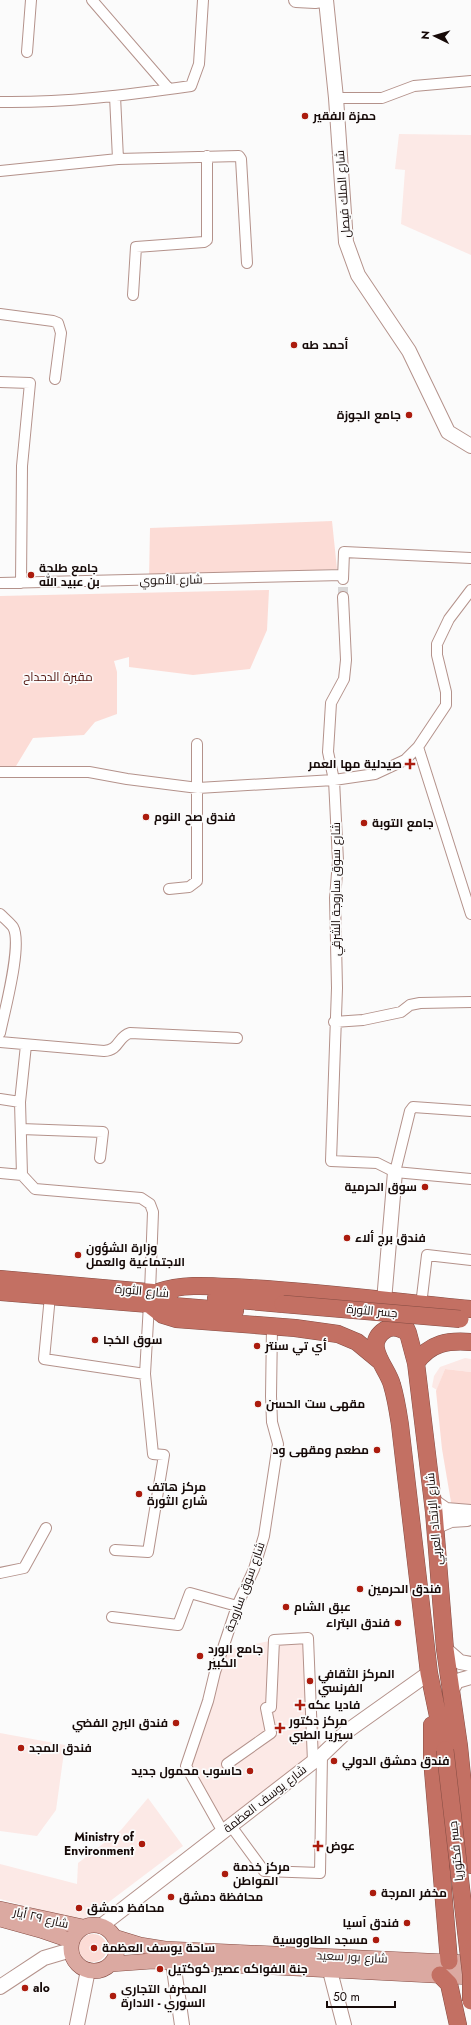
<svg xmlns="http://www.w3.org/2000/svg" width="471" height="2025" font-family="Jost,Cairo,sans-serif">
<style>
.built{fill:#fce9e6}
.green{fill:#fcdcd6}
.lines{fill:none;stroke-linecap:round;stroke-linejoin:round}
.street-tunnel{stroke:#d9d7d7;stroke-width:10;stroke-dasharray:10 5;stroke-linecap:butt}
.street-casing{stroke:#b4928b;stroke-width:12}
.secondary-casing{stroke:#b4928b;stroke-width:16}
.primary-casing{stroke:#864c43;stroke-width:16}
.highway-casing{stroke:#864c43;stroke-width:18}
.street{stroke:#fff;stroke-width:10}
.secondary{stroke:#fff;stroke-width:14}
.primary{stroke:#dba9a1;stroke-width:15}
.highway{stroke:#c37063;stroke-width:17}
.highway-bridge-casing{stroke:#864c43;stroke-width:18;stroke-linecap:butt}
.highway-bridge{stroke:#c37063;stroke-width:17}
.poi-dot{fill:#ab1b0d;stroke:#fbfbfb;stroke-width:1.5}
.labels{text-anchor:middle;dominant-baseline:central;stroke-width:3.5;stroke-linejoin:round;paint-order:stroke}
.poi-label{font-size:12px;font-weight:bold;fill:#160a08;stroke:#fbfbfb;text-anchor:start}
.street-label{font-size:12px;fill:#160a08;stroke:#fbfbfb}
.park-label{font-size:12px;fill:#4e1009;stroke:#fbfbfb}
</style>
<rect width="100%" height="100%" fill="#fbfbfb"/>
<!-- built -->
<path class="built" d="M399,134l72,1v120l-70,-31 4,-54 -10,-1z
M465,1358l6,1v13l-26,-3 -8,21 -5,-3 2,-11 6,-9z
M308,1638l14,117 -99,77 -37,-66 36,-115 52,-11z
M0,1733l65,12 -9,65 -19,26 -37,-5z
M148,1798l35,48 -90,68 -9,5 -7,1 -77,-21v-35l77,20 1,-21 43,-33z"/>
<!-- green -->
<path class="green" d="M332,521l5,48 -188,11 1,-52z
M269,590l-2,40 -17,39 -57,6 -64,-8v-10l-15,4 3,11v42l-22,8 -11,13 -51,3 -20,33 -13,1v-176z
M445,1369l26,3v136h-19l-10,-59 -6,-58z
M79 1948a14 14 0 1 1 28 0a14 14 0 1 1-28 0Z"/>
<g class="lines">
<!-- street-tunnel -->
<path class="street-tunnel" d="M343,597v-18"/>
<defs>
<path id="street" d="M92,0l77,89
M27,52l4,-52
M115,96l3,63
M336,98h46l32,-12 57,-5
M0,102c64,1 128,-7 191,-16l8,-22 4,-64
M0,171l118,-12 121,-3 2,3 6,104
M133,295l3,-48 68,-5 3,-2v-84
M0,314l53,7 5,2 3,10 -6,46
M0,382l30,1 -8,83 -1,117
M343,579l1,-27 127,6
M0,583l343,-8
M343,597l3,63 -2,19 -13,24 -3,49 6,28 4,81 -3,37 2,90 -6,173 46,2 18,9 76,7
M418,747l53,167
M0,772h89l38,7 71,9 136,-8 41,-6 30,-14 13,-13 28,-42v-13l-9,-37v-11l12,-25 22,-29
M169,889l20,-2 8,-6v-137
M0,914c4,4 10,9 13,13 10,17 -9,86 -13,106
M334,1022l29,-2 38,-8 9,-7 10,-2 51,-1
M0,1042l104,9c16,-1 13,-14 26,-18l107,5
M26,1045l-6,57 2,73 13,14 106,9 9,6 3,8 -3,80
M0,1099l20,3
M21,1129l82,3 -3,26
M395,1172l15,-61 3,-4 58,4
M0,1173l22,2
M50,1296l-6,63 101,15
M421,1305l6,-50 44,5
M115,1550l33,2 16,-97 -11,-1 -8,-80 4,-70
M0,1573l24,-5 22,-40
M112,1617l66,8 12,-32 47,13
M227,1764l44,-31 -5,-25 5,-1 3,-67 34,-2 5,124
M231,1826l33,45 56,2 2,-118
M223,1832l-37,-66 22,-65 7,-29 22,-66 17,-37 10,-33 14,-92 -6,-22 -1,-26 1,-69"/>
<path id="secondary" d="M296,0l19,1 6,-1
M326,0l10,98 10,144 12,33 51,76 39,81 23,14
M384,1301l11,-129
M433,1501l13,9 25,2
M435,1527l16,-7 16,-1
M445,1649l15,13 11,2
M451,1691l6,-10 14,-4
M101,1926l221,-171 24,-23 83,-59
M173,1962l9,63
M330,1971l14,54
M0,1987l44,-29 27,-8
M77,2025l11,-55"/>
<path id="primary" d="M0,1909l83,18
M0,1919l40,11 32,11
M71 1948a23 23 0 1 1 46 0a23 23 0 1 1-46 0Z
M114,1937l26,8 25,4 306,14
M111,1964l42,-3 318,16"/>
<path id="highway" d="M0,1279l170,15
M0,1292l235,19
M158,1292c29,-10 61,-5 91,-4 74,4 148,14 222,21
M216,1298l67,6
M384,1301l9,6 11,17 4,9 8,30 18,149 11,137 14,97 12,119
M149,1304l14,11 13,4 119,9 43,6 19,8 23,19
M408,1333c-7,-5 -15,-8 -23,-3 -23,15 3,38 7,55 4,13 6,27 8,40l29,248 16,77
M416,1363c14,-20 32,-23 55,-21
M432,1725v34l17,202
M440,1975l9,9 9,41"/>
</defs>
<!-- street casing -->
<use href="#street" class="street-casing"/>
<!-- secondary casing -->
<use href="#secondary" class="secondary-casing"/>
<!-- primary casing -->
<use href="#primary" class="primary-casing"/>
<!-- highway casing -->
<use href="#highway" class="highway-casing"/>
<!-- street -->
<use href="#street" class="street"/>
<!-- secondary -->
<use href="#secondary" class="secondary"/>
<!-- primary -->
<use href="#primary" class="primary"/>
<!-- highway -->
<use href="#highway" class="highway"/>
<defs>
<path id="highway-bridge" d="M283,1304l177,15
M445,1750l26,224v27"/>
</defs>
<!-- highway-bridge casing -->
<use href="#highway-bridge" class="highway-bridge-casing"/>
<!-- highway-bridge -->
<use href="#highway-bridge" class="highway-bridge"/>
</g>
<!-- markers -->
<g class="poi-dot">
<circle cx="305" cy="116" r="4"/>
<circle cx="294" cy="345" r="4"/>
<circle cx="409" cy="415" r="4"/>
<circle cx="31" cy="575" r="4"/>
<path d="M408 758h4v4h4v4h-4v4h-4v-4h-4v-4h4z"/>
<circle cx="146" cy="817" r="4"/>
<circle cx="364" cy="823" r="4"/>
<circle cx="425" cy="1187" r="4"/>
<circle cx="347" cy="1238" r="4"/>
<circle cx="78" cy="1255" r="4"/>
<circle cx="95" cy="1340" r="4"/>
<circle cx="257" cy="1346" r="4"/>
<circle cx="258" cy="1404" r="4"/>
<circle cx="377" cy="1450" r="4"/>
<circle cx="139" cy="1494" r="4"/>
<circle cx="360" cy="1589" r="4"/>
<circle cx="286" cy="1607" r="4"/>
<circle cx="398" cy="1623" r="4"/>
<circle cx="200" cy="1656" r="4"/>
<circle cx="310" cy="1681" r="4"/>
<path d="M298 1699h4v4h4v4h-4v4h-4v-4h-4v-4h4z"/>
<circle cx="176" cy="1723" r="4"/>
<path d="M278 1722h4v4h4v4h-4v4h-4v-4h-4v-4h4z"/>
<circle cx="21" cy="1748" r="4"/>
<circle cx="334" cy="1761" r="4"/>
<circle cx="250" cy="1771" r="4"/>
<circle cx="142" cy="1844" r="4"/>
<path d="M316 1840h4v4h4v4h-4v4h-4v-4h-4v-4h4z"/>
<circle cx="225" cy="1874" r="4"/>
<circle cx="373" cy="1893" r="4"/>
<circle cx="171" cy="1897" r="4"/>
<circle cx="79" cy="1908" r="4"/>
<circle cx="407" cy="1923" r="4"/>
<circle cx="376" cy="1940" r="4"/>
<circle cx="94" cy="1948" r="4"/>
<circle cx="160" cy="1969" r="4"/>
<circle cx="25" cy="1988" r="4"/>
<circle cx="113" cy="1996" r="4"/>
</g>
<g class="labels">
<!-- poi labels -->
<g class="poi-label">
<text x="313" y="116">حمزة الفقير</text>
<text x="302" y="345">أحمد طه</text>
<text x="401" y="415" text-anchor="end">جامع الجوزة</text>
<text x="39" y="568">جامع طلحة<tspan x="39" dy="14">بن عبيد الله</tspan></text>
<text x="402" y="764" text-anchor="end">صيدلية مها العمر</text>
<text x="154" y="817">فندق صح النوم</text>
<text x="372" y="823">جامع التوبة</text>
<text x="417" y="1187" text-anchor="end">سوق الحرمية</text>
<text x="355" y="1238">فندق برج ألاء</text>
<text x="86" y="1248">وزارة الشؤون<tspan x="86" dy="14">الاجتماعية والعمل</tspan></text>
<text x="103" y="1340">سوق الخجا</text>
<text x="265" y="1346">أي تي سنتر</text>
<text x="266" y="1404">مقهى ست الحسن</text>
<text x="369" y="1450" text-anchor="end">مطعم ومقهى ود</text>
<text x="147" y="1487">مركز هاتف<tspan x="147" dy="14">شارع الثورة</tspan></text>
<text x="368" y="1589">فندق الحرمين</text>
<text x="294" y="1607">عبق الشام</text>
<text x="390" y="1623" text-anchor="end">فندق البتراء</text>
<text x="208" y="1649">جامع الورد<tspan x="208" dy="14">الكبير</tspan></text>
<text x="318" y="1674">المركز الثقافي<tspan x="318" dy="14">الفرنسي</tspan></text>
<text x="308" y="1705">فاديا عكه</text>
<text x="289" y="1721">مركز دكتور<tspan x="289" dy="14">سيريا الطبي</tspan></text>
<text x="168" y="1723" text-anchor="end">فندق البرج الفضي</text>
<text x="29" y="1748">فندق المجد</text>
<text x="342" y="1761">فندق دمشق الدولي</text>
<text x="242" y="1771" text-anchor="end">حاسوب محمول جديد</text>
<text x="134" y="1837" text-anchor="end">Ministry of<tspan x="134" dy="14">Environment</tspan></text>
<text x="326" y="1846">عوض</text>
<text x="233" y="1867">مركز خدمة<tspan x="233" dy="14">المواطن</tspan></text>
<text x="381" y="1893">مخفر المرجة</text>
<text x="179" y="1897">محافظة دمشق</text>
<text x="87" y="1908">محافظ دمشق</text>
<text x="399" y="1923" text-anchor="end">فندق آسيا</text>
<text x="368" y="1940" text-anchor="end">مسجد الطاووسية</text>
<text x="102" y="1948">ساحة يوسف العظمة</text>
<text x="168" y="1969">جنة الفواكه عصير كوكتيل</text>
<text x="33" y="1988">alo</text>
<text x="121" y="1989">المصرف التجاري<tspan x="121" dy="14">السوري - الادارة</tspan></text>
</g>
<!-- street labels -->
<g class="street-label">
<text transform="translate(343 194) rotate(-94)">شارع الملك فيصل</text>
<text transform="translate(171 580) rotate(-1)">شارع الأموي</text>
<text transform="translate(336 889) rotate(-90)">شارع سوق ساروجة الشرقي</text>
<text transform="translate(142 1291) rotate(5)">شارع الثورة</text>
<text transform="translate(372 1311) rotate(5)">جسر الثورة</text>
<text transform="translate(434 1519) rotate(-95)">شارع الإتحاد العربي</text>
<text transform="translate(245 1587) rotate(-70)">شارع سوق ساروجة</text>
<text transform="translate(265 1799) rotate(-38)">شارع يوسف العظمة</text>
<text transform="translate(456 1851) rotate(-96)">جسر فكتوريا</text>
<text transform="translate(41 1918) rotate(13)">شارع ٢٩ أيار</text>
<text transform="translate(352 1957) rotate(3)">شارع بور سعيد</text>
</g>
<!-- park labels -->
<g class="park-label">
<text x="58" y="677">مقبرة الدحداح</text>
</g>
</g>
<!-- north arrow -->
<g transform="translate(435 36) rotate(275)" stroke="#fbfbfb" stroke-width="3" paint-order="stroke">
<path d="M0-3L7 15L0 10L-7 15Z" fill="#160a08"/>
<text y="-6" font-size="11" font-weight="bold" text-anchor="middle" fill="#160a08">N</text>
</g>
<!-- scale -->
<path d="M327 2001v6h68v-6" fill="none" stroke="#160a08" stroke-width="2"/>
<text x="333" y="2001" font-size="12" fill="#160a08" stroke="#fbfbfb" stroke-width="3" paint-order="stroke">50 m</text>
</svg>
